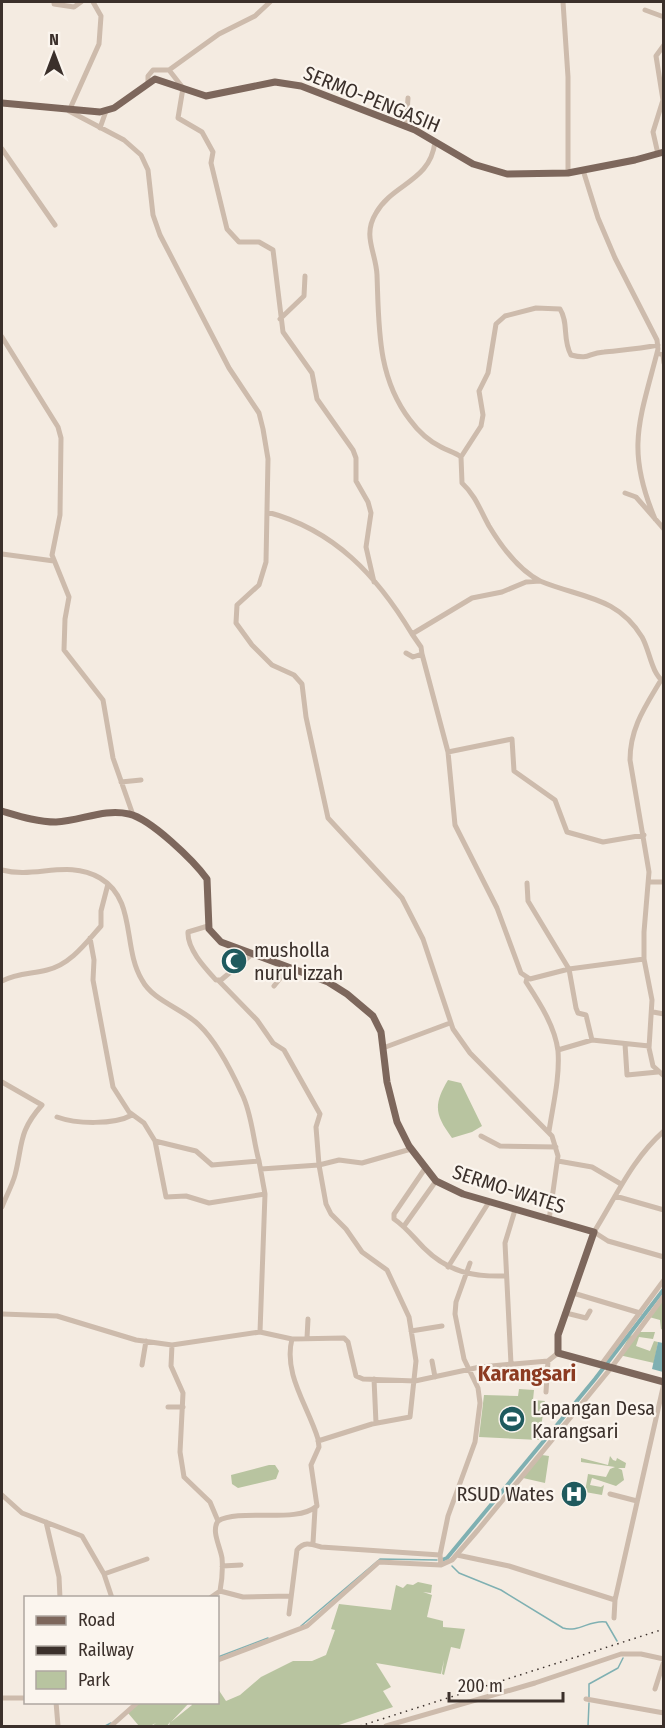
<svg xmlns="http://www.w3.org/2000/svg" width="665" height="1728" font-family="'Fira Sans Condensed',sans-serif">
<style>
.green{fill:#b8c4a0}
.water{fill:#7fb0b2}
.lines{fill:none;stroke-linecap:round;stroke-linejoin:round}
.stream{stroke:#7fb0b2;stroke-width:1.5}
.canal{stroke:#7fb0b2;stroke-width:4}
.minor{stroke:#cdbbac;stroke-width:5}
.major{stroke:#7d675c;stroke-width:7}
.rail{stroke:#3b302b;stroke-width:1.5;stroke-dasharray:1.5 4.5;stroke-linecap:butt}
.labels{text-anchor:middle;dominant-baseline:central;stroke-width:4.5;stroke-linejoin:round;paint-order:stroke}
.street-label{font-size:20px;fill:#3b302b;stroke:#fbf5ee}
.poi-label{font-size:20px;fill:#3b302b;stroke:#fbf5ee;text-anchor:start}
.quarter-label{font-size:22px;font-weight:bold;fill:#8c3b22;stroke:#fbf5ee}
</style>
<rect width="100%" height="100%" fill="#f4ebe1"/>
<!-- green -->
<path class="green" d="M448,1080l13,3 21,43 -10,6 -20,6c-17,-23 -19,-33 -4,-58z
M663,1295v35l-2,-1 -1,-9 -11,-3 -9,15h15l-2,7 -14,-2 -3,9 14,5 4,-10 4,1 -4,21 -35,-8 10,-18 8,-5z
M519,1389l15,1 -1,10 12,1 -6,39 -60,-3 5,-42 34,1z
M542,1455l7,1 -4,27 -22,-5z
M610,1456l3,4 3,1 1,-3 9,5 -1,5h-7l4,2 2,10 -8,6 -24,-8 -2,7 11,2 3,-2 -2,10 -17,-3 3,-18 18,3 4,-8 5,-2 -34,-5v-4l27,7z
M269,1465h6l4,6 -3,8 -38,9 -6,-4 -1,-9z
M418,1582l14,3 -1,8 -8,-1 9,3 -5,22 16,4v6l22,2 -5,20 -9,-2 -7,28 -2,-1 2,-14 -3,14 -65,-11 15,24 -8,4 10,16 -57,19h-167l1,-4 -3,4h-15l4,-3 -6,3h-11l-11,-13 11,-10h50l-18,19 21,-17 -1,-2 27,-1v-13l8,12 14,-6 21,-18 32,-16h19l14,-6 9,-25 -4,-1 8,-25 52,6 5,-25 7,3 4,-4 6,1z"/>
<!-- water -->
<path class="water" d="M658,1342l5,1v29l-11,-3z"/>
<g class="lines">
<!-- stream -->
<path class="stream" d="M452,1566l7,7 42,17 62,38c15,5 28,-9 43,-6l11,19
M301,1626l79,-67 57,1
M218,1657l50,-19
M589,1697v-13l29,-16 5,-10
M105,1726l6,-3
M588,1726l1,-23"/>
<!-- canal -->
<path class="canal" d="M442,1560l5,-2 148,-179 69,-90"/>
<!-- minor -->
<path class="minor" d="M54,2v2l20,3 7,-5
M93,2l8,14 -2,28 -30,67 55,29 17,15 7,15 5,45 7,20 69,133 30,45 4,16 5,30 -2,103 -7,23 -22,20 -1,18 16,22 20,20 22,10 8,9 4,33 22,101 74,80 21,41 30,90 17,24 82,83 6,20 -9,64
M563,2l5,75v96
M645,10l19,7
M169,70l14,18 -5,30 24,14 11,20 -2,11 16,66 12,13h20l14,8 10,82 29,41 5,26 36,51 3,8v23l12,21 3,11 -5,34 8,35
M148,82v-6l5,-6h16l50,-36 36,-18 15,-14
M406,127l2,-29
M100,128l6,-17
M435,142c-5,40 -42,41 -59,71 -14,23 0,39 1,62 2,52 0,102 33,145 8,11 19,21 31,27 7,4 14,5 20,10l1,26c14,13 18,27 27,43 12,20 30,44 51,55
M2,149l53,76
M658,154l-5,-22 10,-32 -7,-44 8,-11
M583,170l15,48 17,40 42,82 1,9c-18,71 -33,99 -3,170
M280,319l24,-23 1,-20
M2,337l56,90 3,11 -1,77 -8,40 17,42 -4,22 -1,31 39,50 10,58 20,57
M657,353l6,2 1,8
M461,457l20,-31 2,-11 -4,-24 9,-18 8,-49 9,-8 31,-8 24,1c9,14 2,30 11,46 20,5 16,-2 33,-3 18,-2 35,-3 54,-7
M625,493l11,4 28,32
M267,512c68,18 110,64 145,122l60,-36 30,-6 24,-10 14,-1c41,17 77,15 102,56 8,14 9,36 22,45
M2,554l52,7
M406,653l7,4 9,-3 -1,-7 -9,-13
M422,654l26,98 7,73 42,83 24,65 9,6 39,-10 75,-10
M661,680c-16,27 -31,48 -31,80l19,112 -5,60v27l8,41 -3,48 4,18 11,10
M448,752l64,-13 2,32 41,29 12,32 36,10 41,-7
M121,782l20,-2
M2,870c33,9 66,-11 98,8 37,22 22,69 42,102 11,21 40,28 57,45 18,17 33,47 43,69 10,20 11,46 17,67
M649,882h15
M527,883l1,18 41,68 7,39 2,5 8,2 6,25 57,6
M208,926l-20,6c-1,17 17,36 28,48h5l30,-25
M90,938l4,22 -1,20 20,107 16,25 15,11 11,18 41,10 16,14 47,-4 6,33 -5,138
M527,978l-1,4c13,20 29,44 32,69 2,26 -5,54 -9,80
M2,981c15,-8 29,-7 45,-11 23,-5 39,-27 54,-44v-15l7,-27
M219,981l38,39 16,23 11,7 36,64 -4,13 3,38 -58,4
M274,986l15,-19
M653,1012l11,2
M625,1044l2,31 31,-3
M383,1048l67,-25
M558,1050l34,-10
M2,1082l40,23c-24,27 -19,39 -27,70 -3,11 -9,21 -13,32
M57,1117c19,7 57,8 75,-2
M664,1131c-32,28 -48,66 -70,101l14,9 56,16
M481,1136l19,10 56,1
M155,1141l11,56 20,-1 23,7 56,-9
M558,1161l34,6 29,17
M424,1170l-30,44v5c12,8 20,19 30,29 24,24 49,29 81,28
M615,1196l49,14
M404,1226l32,-45
M448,1267l41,-65
M573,1293l67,20
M566,1313l20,5 4,-7
M2,1314l55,2 79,24 36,5 88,-13 32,7 52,-1 4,4 8,34 7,3 52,2 65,-14 68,-6 10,-8
M411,1331l31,-5
M307,1338l1,-19
M172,1345l-1,21 12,27 -3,59 4,25 26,25 8,19
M432,1361l3,16
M511,1364l-6,-121 10,-33
M142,1365l4,-24
M601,1365l63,-85
M374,1379l2,44
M546,1392l2,-31
M168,1407h15
M318,1441l54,-17 38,-7 6,-56 -7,-44 -22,-47 -25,-18 -16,-23 -15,-15 -5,-10 -7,-39 20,-5 23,3 49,-14
M610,1494l27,7
M2,1495l20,18 60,23 22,38 8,24
M46,1522l13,55 1,21
M313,1543l2,-34
M457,1555l52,11 106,34
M441,1565l11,-5 26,-30 133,-162 53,-72
M222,1566l19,-1
M104,1574l43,-15
M220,1591l23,6 48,-1
M210,1598l10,-7c2,-11 3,-22 2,-33 -2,-12 -11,-27 -4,-37 23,-13 78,3 99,-15l-6,-41 8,-18 -1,-8c-10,-33 -35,-65 -26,-100
M289,1614l8,-64c7,-9 14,-6 24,-3l119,8
M614,1618l1,-18 49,-217
M218,1660l89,-34 72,-64 62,3 -1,-10 8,-39 27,-74 5,-39 -2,-15 -14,-29 -9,-45 1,-12 14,-39
M655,1689l9,-28
M2,1698h24
M586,1699l78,14
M56,1702l2,24
M111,1726l27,-24
M386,1726l149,-43 86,-29h20l23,5"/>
<!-- major -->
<path class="major" d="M2,103l98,9 14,-4 41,-29 51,17 69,-14 26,4 114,44 58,34 34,10 61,-1 67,-13 29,-8
M2,811c17,5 35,11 54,11 25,-1 48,-14 73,-8 22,5 65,47 78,65l2,50 12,13 107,40 19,12 26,22 8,16 6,50 10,40 12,24 27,35 27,13 131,38 -36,103v18l106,29"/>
<!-- rail -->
<path class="rail" d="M360,1726l304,-97"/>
</g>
<!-- icons -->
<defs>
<symbol id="mosque-disc" viewBox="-11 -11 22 22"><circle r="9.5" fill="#1f5a5e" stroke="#fbf5ee"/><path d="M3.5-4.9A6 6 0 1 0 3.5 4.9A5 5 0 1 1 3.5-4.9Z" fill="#fff"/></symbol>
<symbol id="stadium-disc" viewBox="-11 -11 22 22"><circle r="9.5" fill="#1f5a5e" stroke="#fbf5ee"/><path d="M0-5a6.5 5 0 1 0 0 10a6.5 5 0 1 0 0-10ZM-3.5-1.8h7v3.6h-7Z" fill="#fff"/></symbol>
<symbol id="hospital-disc" viewBox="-11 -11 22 22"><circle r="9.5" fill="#1f5a5e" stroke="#fbf5ee"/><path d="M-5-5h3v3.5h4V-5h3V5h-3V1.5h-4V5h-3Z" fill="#fff"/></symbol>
</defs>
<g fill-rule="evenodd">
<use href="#mosque-disc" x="219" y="946" width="30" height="30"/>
<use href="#stadium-disc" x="497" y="1404" width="30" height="30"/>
<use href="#hospital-disc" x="559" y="1479" width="30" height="30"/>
</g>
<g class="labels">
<!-- street labels -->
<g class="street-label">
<text transform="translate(372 99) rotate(22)">SERMO-PENGASIH</text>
<text transform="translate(509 1189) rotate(18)">SERMO-WATES</text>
</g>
<!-- poi labels -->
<g class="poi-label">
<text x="254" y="950">musholla<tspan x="254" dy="23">nurul izzah</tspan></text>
<text x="532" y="1408">Lapangan Desa<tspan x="532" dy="23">Karangsari</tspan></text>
<text x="554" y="1494" text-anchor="end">RSUD Wates</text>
</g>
<!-- quarter labels -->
<g class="quarter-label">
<text x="527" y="1373">Karangsari</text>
</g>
</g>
<!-- border -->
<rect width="665" height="1728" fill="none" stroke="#3b302b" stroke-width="6"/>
<!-- legend -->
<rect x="24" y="1596" width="195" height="108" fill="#fbf5ee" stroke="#aea6a0" stroke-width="1.5"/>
<rect x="36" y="1616" width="30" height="9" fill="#7d675c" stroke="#aea6a0" stroke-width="1.5"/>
<text x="78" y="1626" font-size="18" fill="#3b302b">Road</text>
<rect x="36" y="1646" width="30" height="9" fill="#3b302b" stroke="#aea6a0" stroke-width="1.5"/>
<text x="78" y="1656" font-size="18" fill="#3b302b">Railway</text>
<rect x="36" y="1671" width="30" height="18" fill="#b8c4a0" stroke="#aea6a0" stroke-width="1.5"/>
<text x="78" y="1686" font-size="18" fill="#3b302b">Park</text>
<!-- north arrow -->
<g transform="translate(54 54)" stroke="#fbf5ee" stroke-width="4.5" paint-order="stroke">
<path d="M0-4.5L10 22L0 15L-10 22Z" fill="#3b302b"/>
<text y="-9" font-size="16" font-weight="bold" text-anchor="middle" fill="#3b302b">N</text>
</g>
<!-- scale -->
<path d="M449 1692v9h114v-9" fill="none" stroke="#3b302b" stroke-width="3"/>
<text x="458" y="1692" font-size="18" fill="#3b302b" stroke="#fbf5ee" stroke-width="4.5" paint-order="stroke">200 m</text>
</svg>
